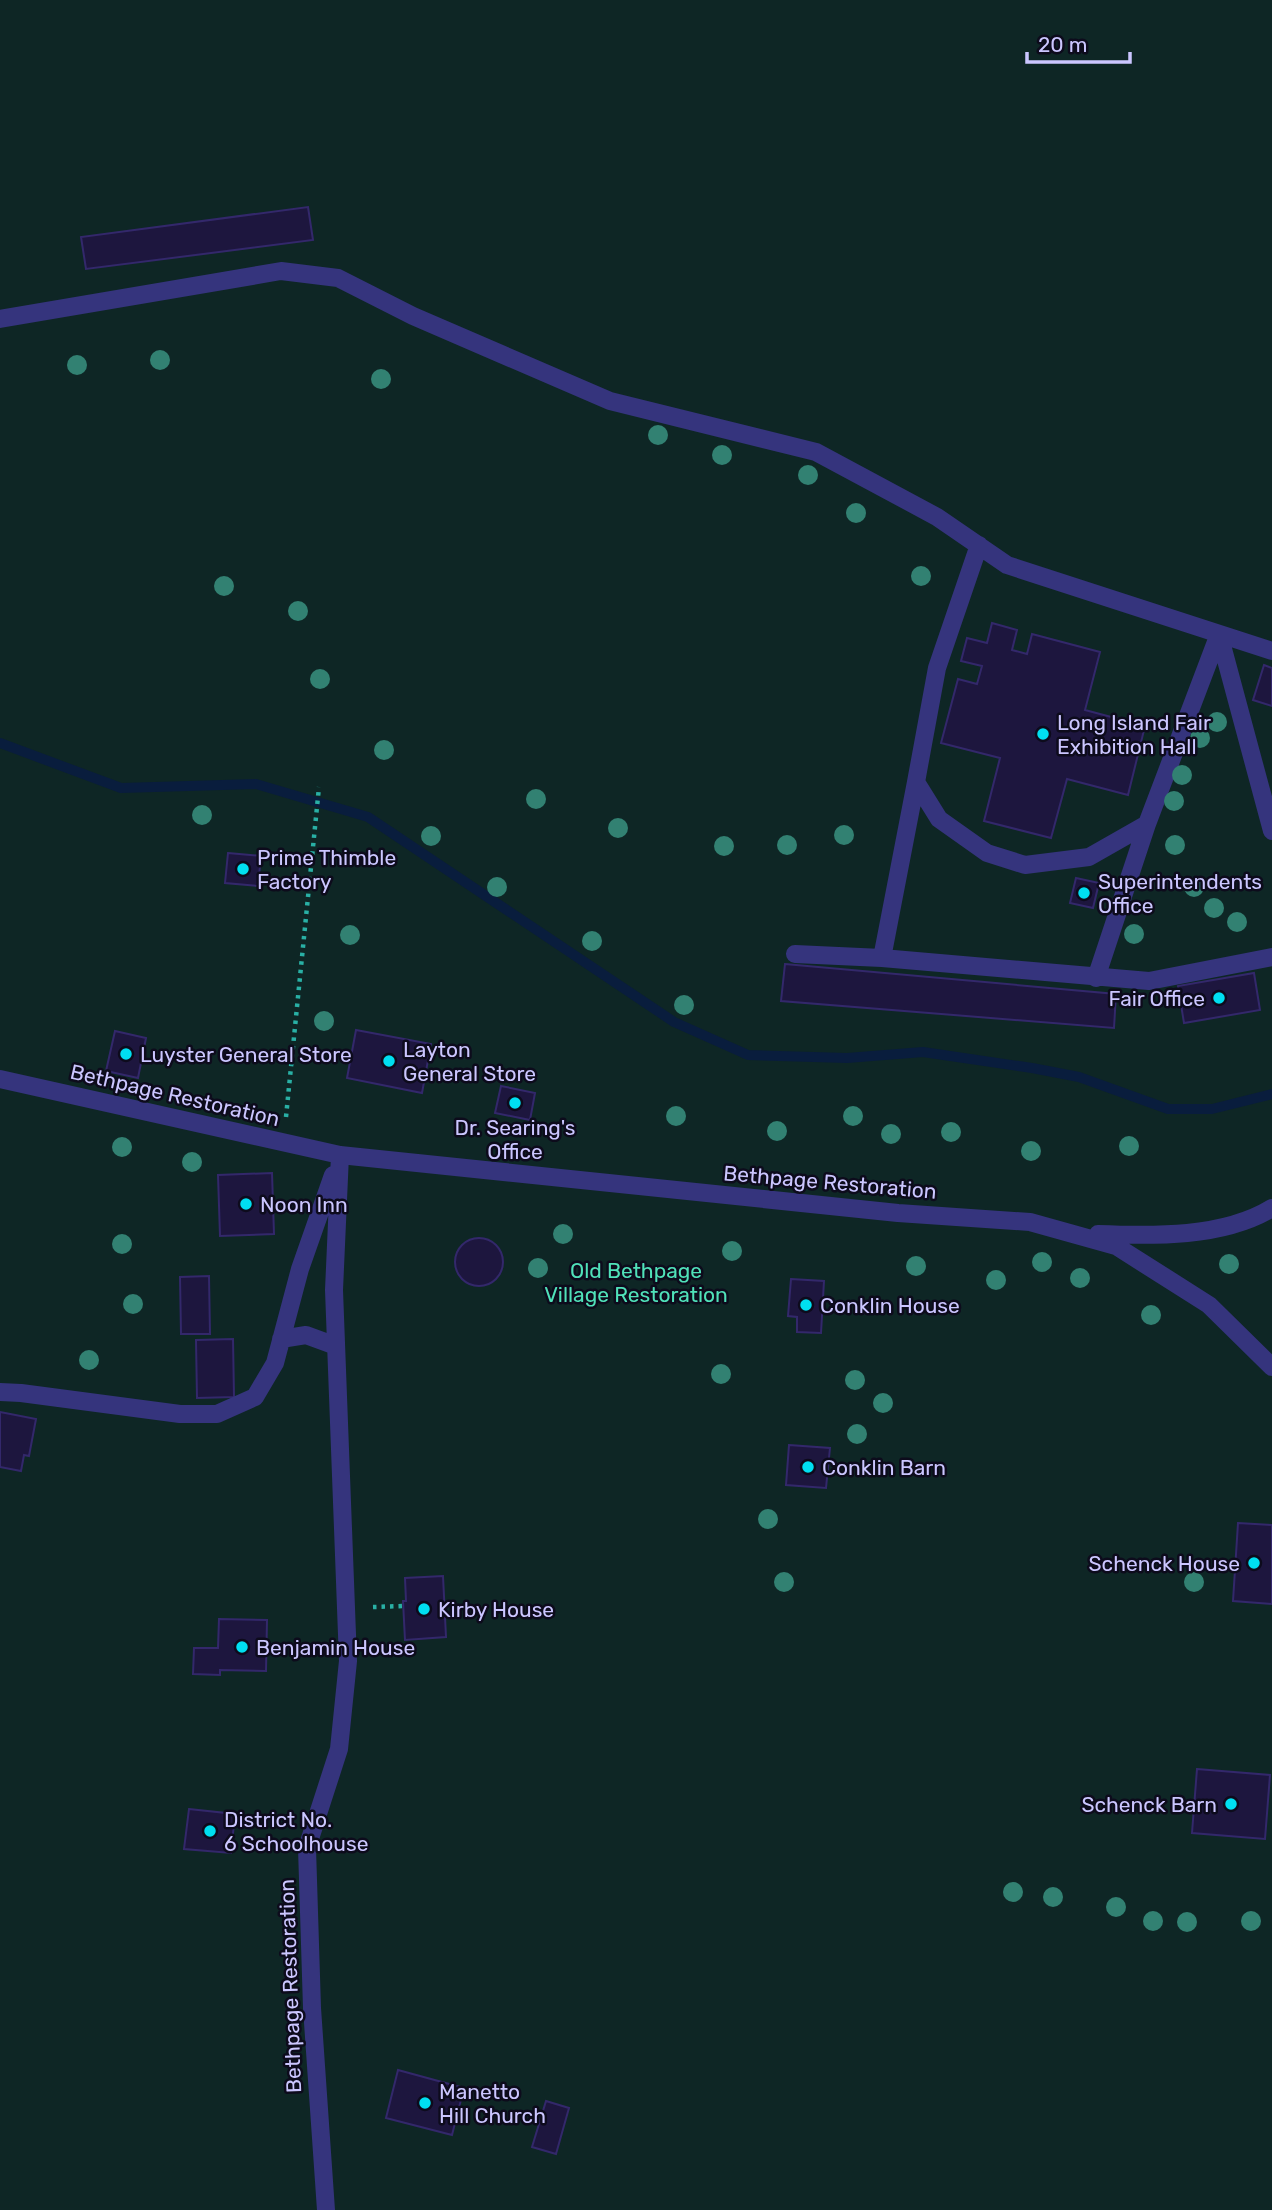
<svg xmlns="http://www.w3.org/2000/svg" width="1272" height="2210" font-family="Rubik,sans-serif">
<style>
.green{fill:#0e2625}
.lines{fill:none;stroke-linecap:round;stroke-linejoin:round}
.stream{stroke:#091d3d;stroke-width:10}
.building{fill:#1d163e;stroke:#33286b;stroke-width:2}
.path{stroke:#29b0a5;stroke-width:4.5;stroke-dasharray:3.5 5;stroke-linecap:butt}
.minor{stroke:#35347d;stroke-width:18}
.tree{fill:#328172}
.poi-dot{fill:#00dff1;stroke:#0d0b1c;stroke-width:2.5}
.labels{text-anchor:middle;dominant-baseline:central;stroke-width:5;stroke-linejoin:round;paint-order:stroke}
.poi-label{font-size:21px;fill:#cbc6ff;stroke:#0d0b1c;text-anchor:start}
.street-label{font-size:21px;fill:#cbc6ff;stroke:#0d0b1c}
.park-label{font-size:21px;fill:#50e1b9;stroke:#0d0b1c}
</style>
<rect width="100%" height="100%" fill="#0d0b1c"/>
<!-- green -->
<path class="green" d="M0,0h1272v2210h-1272z"/>
<g class="lines">
<!-- stream -->
<path class="stream" d="M0,743l121,45 135,-4 112,33 306,205 74,33 99,3 76,-6 109,16 47,9 89,32h44l60,-15"/>
</g>
<!-- building -->
<path class="building" d="M308,207l5,33 -227,29 -5,-32z
M992,623l25,7 -5,20 15,4 5,-20 68,18 -15,58 60,16 -17,69 -61,-16 -16,59 -67,-17 16,-63 -59,-15 17,-64 19,5 5,-18 -21,-5 6,-23 20,5z
M1264,665l8,3v38l-19,-6z
M228,853l33,3 -3,30 -33,-3z
M1076,878l23,5 -6,25 -23,-5z
M785,964l331,30 -2,34 -333,-27z
M1254,973l6,37 -76,13 -6,-37z
M356,1030l75,14 -9,49 -75,-15z
M115,1031l31,7 -8,40 -32,-7z
M501,1086l34,7 -5,27 -35,-7z
M272,1173l2,61 -54,2 -2,-61z
M455 1262a24 24 0 1 1 48 0a24 24 0 1 1-48 0Z
M209,1276l1,58h-29l-1,-57z
M791,1279l33,2 -3,52 -24,-1v-15l-9,-1z
M233,1339l1,58 -37,1 -1,-58z
M0,1412l36,7 -7,37 -5,-1 -3,16 -21,-4z
M789,1445l41,3 -4,40 -40,-3z
M1238,1523l34,2v79l-39,-3z
M443,1576l3,61 -41,3 -2,-39h3l-1,-23z
M219,1619l48,1 -1,51 -46,-1v5l-27,-1 1,-26h24z
M1197,1769l73,6 -5,64 -73,-6z
M189,1809l46,5 -4,39 -47,-4z
M398,2070l66,18 -12,47 -66,-17z
M546,2101l23,7 -13,46 -24,-7z"/>
<g class="lines">
<!-- path -->
<path class="path" d="M286,1117l33,-330
M373,1607l30,-1
M266,1646l55,1"/>
<!-- minor -->
<path class="minor" d="M0,319l281,-48 57,7 75,38 197,85 206,51 121,65 70,48 265,86
M979,545l-42,123 -21,114 23,37 48,34 38,12 64,-8 58,-33
M1219,634l53,197
M795,954l87,4 267,23 123,-24
M882,958l34,-176
M1096,978l51,-154 72,-190
M0,1079l340,76 558,58 132,9 86,24 93,59 63,62
M1098,1234c55,2 125,4 174,-26
M281,1339l25,-4 30,11
M0,1392l21,1 159,21h37l38,-17 20,-34 25,-94 33,-94
M326,2210l-14,-202 -5,-160 32,-99 9,-88 -14,-371 6,-135"/>
</g>
<!-- trees -->
<g class="tree">
<circle cx="160" cy="360" r="10"/>
<circle cx="77" cy="365" r="10"/>
<circle cx="381" cy="379" r="10"/>
<circle cx="658" cy="435" r="10"/>
<circle cx="722" cy="455" r="10"/>
<circle cx="808" cy="475" r="10"/>
<circle cx="856" cy="513" r="10"/>
<circle cx="921" cy="576" r="10"/>
<circle cx="224" cy="586" r="10"/>
<circle cx="298" cy="611" r="10"/>
<circle cx="320" cy="679" r="10"/>
<circle cx="1217" cy="722" r="10"/>
<circle cx="1200" cy="738" r="10"/>
<circle cx="384" cy="750" r="10"/>
<circle cx="1182" cy="775" r="10"/>
<circle cx="536" cy="799" r="10"/>
<circle cx="1174" cy="801" r="10"/>
<circle cx="202" cy="815" r="10"/>
<circle cx="618" cy="828" r="10"/>
<circle cx="844" cy="835" r="10"/>
<circle cx="431" cy="836" r="10"/>
<circle cx="787" cy="845" r="10"/>
<circle cx="1175" cy="845" r="10"/>
<circle cx="724" cy="846" r="10"/>
<circle cx="497" cy="887" r="10"/>
<circle cx="1194" cy="887" r="10"/>
<circle cx="1214" cy="908" r="10"/>
<circle cx="1237" cy="922" r="10"/>
<circle cx="1134" cy="934" r="10"/>
<circle cx="350" cy="935" r="10"/>
<circle cx="592" cy="941" r="10"/>
<circle cx="684" cy="1005" r="10"/>
<circle cx="324" cy="1021" r="10"/>
<circle cx="676" cy="1116" r="10"/>
<circle cx="853" cy="1116" r="10"/>
<circle cx="777" cy="1131" r="10"/>
<circle cx="951" cy="1132" r="10"/>
<circle cx="891" cy="1134" r="10"/>
<circle cx="1129" cy="1146" r="10"/>
<circle cx="122" cy="1147" r="10"/>
<circle cx="1031" cy="1151" r="10"/>
<circle cx="192" cy="1162" r="10"/>
<circle cx="563" cy="1234" r="10"/>
<circle cx="122" cy="1244" r="10"/>
<circle cx="732" cy="1251" r="10"/>
<circle cx="1042" cy="1262" r="10"/>
<circle cx="1229" cy="1264" r="10"/>
<circle cx="916" cy="1266" r="10"/>
<circle cx="538" cy="1268" r="10"/>
<circle cx="1080" cy="1278" r="10"/>
<circle cx="996" cy="1280" r="10"/>
<circle cx="133" cy="1304" r="10"/>
<circle cx="1151" cy="1315" r="10"/>
<circle cx="89" cy="1360" r="10"/>
<circle cx="721" cy="1374" r="10"/>
<circle cx="855" cy="1380" r="10"/>
<circle cx="883" cy="1403" r="10"/>
<circle cx="857" cy="1434" r="10"/>
<circle cx="768" cy="1519" r="10"/>
<circle cx="784" cy="1582" r="10"/>
<circle cx="1194" cy="1582" r="10"/>
<circle cx="1013" cy="1892" r="10"/>
<circle cx="1053" cy="1897" r="10"/>
<circle cx="1116" cy="1907" r="10"/>
<circle cx="1153" cy="1921" r="10"/>
<circle cx="1251" cy="1921" r="10"/>
<circle cx="1187" cy="1922" r="10"/>
</g>
<!-- markers -->
<g class="poi-dot">
<circle cx="1043" cy="734" r="7"/>
<circle cx="243" cy="869" r="7"/>
<circle cx="1084" cy="893" r="7"/>
<circle cx="1219" cy="998" r="7"/>
<circle cx="126" cy="1054" r="7"/>
<circle cx="389" cy="1061" r="7"/>
<circle cx="515" cy="1103" r="7"/>
<circle cx="246" cy="1204" r="7"/>
<circle cx="806" cy="1305" r="7"/>
<circle cx="808" cy="1467" r="7"/>
<circle cx="1254" cy="1563" r="7"/>
<circle cx="424" cy="1609" r="7"/>
<circle cx="242" cy="1647" r="7"/>
<circle cx="1231" cy="1804" r="7"/>
<circle cx="210" cy="1831" r="7"/>
<circle cx="425" cy="2103" r="7"/>
</g>
<g class="labels">
<!-- poi labels -->
<g class="poi-label">
<text x="1057" y="722">Long Island Fair<tspan x="1057" dy="24">Exhibition Hall</tspan></text>
<text x="257" y="857">Prime Thimble<tspan x="257" dy="24">Factory</tspan></text>
<text x="1098" y="881">Superintendents<tspan x="1098" dy="24">Office</tspan></text>
<text x="1205" y="998" text-anchor="end">Fair Office</text>
<text x="403" y="1049">Layton<tspan x="403" dy="24">General Store</tspan></text>
<text x="140" y="1054">Luyster General Store</text>
<text x="515" y="1127" text-anchor="middle">Dr. Searing's<tspan x="515" dy="24">Office</tspan></text>
<text x="260" y="1204">Noon Inn</text>
<text x="820" y="1305">Conklin House</text>
<text x="822" y="1467">Conklin Barn</text>
<text x="1240" y="1563" text-anchor="end">Schenck House</text>
<text x="438" y="1609">Kirby House</text>
<text x="256" y="1647">Benjamin House</text>
<text x="1217" y="1804" text-anchor="end">Schenck Barn</text>
<text x="224" y="1819">District No.<tspan x="224" dy="24">6 Schoolhouse</tspan></text>
<text x="439" y="2091">Manetto<tspan x="439" dy="24">Hill Church</tspan></text>
</g>
<!-- street labels -->
<g class="street-label">
<text transform="translate(175 1095) rotate(13)">Bethpage Restoration</text>
<text transform="translate(830 1182) rotate(5)">Bethpage Restoration</text>
<text transform="translate(290 1986) rotate(-92)">Bethpage Restoration</text>
</g>
<!-- park labels -->
<g class="park-label">
<text x="636" y="1270">Old Bethpage<tspan x="636" dy="24">Village Restoration</tspan></text>
</g>
</g>
<!-- scale -->
<path d="M1027 52v10h103v-10" fill="none" stroke="#cbc6ff" stroke-width="3.5"/>
<text x="1038" y="52" font-size="21" fill="#cbc6ff" stroke="#0d0b1c" stroke-width="5" paint-order="stroke">20 m</text>
</svg>
